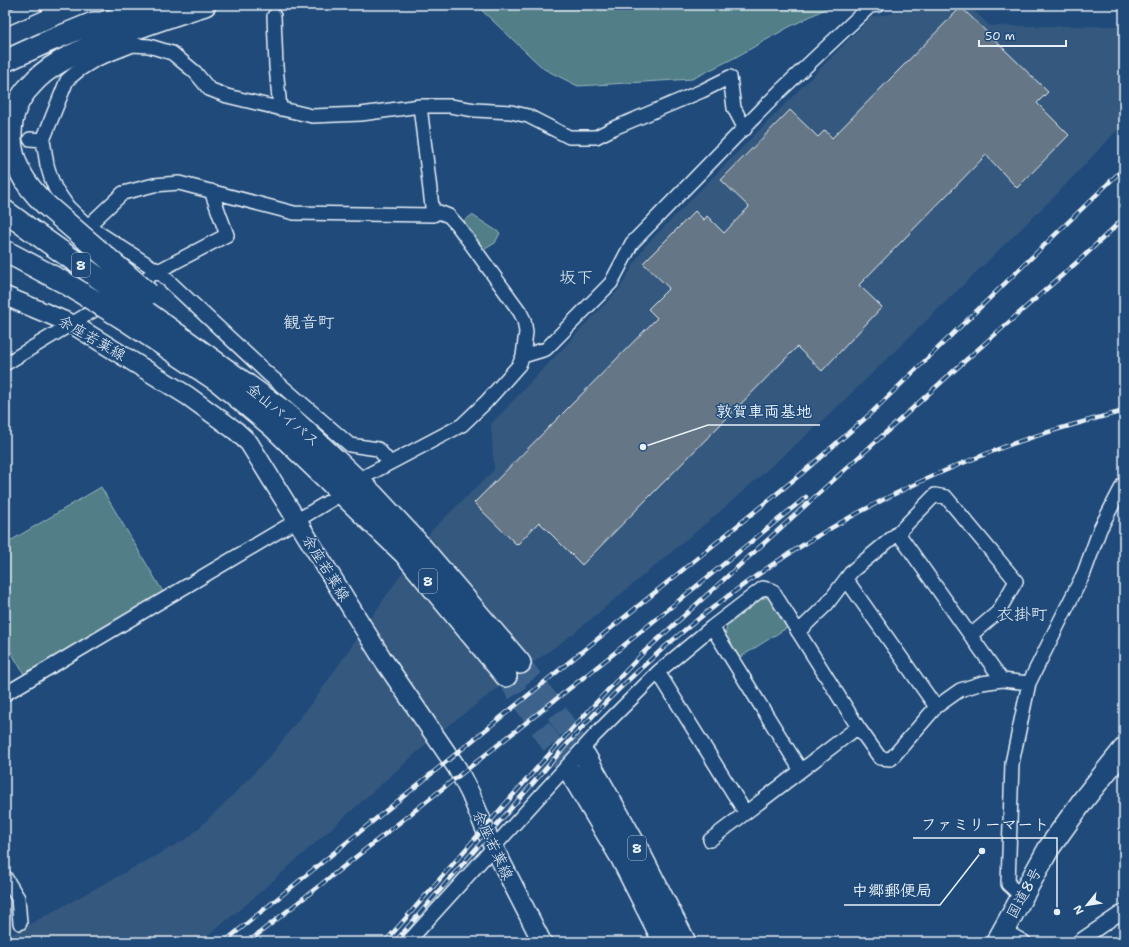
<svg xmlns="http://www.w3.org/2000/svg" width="1129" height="947" font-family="'Shantell Sans','Klee One',sans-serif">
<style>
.built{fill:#34587e}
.green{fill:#517e87;stroke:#9cb8c0}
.building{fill:#657786;stroke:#e8f1f8}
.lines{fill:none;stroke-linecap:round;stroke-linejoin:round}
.minor-tunnel{stroke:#3d638d;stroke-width:13;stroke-dasharray:13 6;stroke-linecap:butt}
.trunk-tunnel{stroke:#3d638d;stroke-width:21;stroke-dasharray:21 10;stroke-linecap:butt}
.minor-casing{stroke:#e8f1f8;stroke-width:16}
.secondary-casing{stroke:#e8f1f8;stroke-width:21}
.trunk-casing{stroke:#e8f1f8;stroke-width:24}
.minor{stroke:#1f4a7a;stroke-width:13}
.secondary{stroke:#1f4a7a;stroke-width:18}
.trunk{stroke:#1f4a7a;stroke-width:21}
.rail-casing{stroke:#e8f1f8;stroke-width:4.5}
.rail{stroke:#1f4a7a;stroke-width:3;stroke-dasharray:9;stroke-linecap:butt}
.trunk-bridge-casing{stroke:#e8f1f8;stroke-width:24;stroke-linecap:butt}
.trunk-bridge{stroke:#1f4a7a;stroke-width:21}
.labels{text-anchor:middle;stroke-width:3;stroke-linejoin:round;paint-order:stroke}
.shield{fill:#1f4a7a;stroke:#acbfd2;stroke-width:1}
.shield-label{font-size:14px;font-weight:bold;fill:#e8f1f8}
.street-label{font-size:15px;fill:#e8f1f8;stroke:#1f4a7a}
.quarter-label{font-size:17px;fill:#e8f1f8;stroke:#1f4a7a}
.leader{fill:none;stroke:#e8f1f8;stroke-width:1.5}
.callout-dot{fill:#e8f1f8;stroke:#1f4a7a;stroke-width:1.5}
.callout-label{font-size:16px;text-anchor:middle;font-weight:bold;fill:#e8f1f8;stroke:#1f4a7a;stroke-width:3;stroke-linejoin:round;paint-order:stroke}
</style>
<rect width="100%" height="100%" fill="#1f4a7a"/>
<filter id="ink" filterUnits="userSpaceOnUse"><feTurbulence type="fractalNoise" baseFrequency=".025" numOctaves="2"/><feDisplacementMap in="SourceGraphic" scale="8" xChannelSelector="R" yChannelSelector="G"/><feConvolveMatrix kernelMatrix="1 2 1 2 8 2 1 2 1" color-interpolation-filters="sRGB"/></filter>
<g filter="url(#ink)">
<path class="built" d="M941,5H968L990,26H1124V123L1057,194L826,418L716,515L573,634L490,694L441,731L248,903L200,942H5V938L21,929L188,838L230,798L271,755L317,696L431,531L494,470L491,424L620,288L644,247L871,17Z"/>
<path class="green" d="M476,5H833L789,27L736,57L692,79L578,86L544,69Z
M472,215L500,233L495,243L482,251L461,223Z
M101,487L166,597L27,679L5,642V544Z
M763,598H770L788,627L739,658L725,636L727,626Z"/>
<path class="building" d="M961,7L1048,92L1037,103L1069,135L1017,188L986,155L859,285L882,307L822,371L797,347L582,565L539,522L517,545L474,503L657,318L648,309L669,288L643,263L695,211L704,220L707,216L724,233L749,207L721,180L790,110L818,137L825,130L832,138Z"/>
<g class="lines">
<path class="minor-tunnel" d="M274,5V16"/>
<path class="trunk-tunnel" d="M520,663L555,710L585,756
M506,676L571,773"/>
<g class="minor-casing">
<path id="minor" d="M274,16L276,66L280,109
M5,19L37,5
M420,106L433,215
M30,139L43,140
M131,287L158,271L227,235L211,191
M523,356L546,349L611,283L632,243L780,91L870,6L878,5
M5,364L106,303
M390,463L378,449L350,445L268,374L158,271L88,226L68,207L55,188L51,178L47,165L43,140L67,80L79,70L95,60L133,45L149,46L172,53L195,72L209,89L227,96L312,116L361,114L420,106H450L475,110L511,112L528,116L569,137H596L614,128L702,91L730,77L734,108L745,129
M898,533L1002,680
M846,579L936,707
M712,627L800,769
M798,632L827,604L852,571L898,533L935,495L946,497L1016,581L998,612L971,635
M658,672L745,812
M5,694L343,493L358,480L462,425L486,402L519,365L523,356L526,332L524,320L520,312L458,226L449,216L439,212L433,215L294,213L179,183L154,185L123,193L88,226
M710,840L858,727
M5,877L18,898L20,923
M1021,896L1008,884L1012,763L1029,683L1084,573L1100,529L1124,483
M1003,930L1024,942
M408,942L595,735L658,672L712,627L763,588L772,590L858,727L880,758L891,759L936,707L960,690L982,683L1002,680L1029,683
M1078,942L1119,914L1124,911"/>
</g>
<g class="secondary-casing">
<path id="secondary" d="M5,296L72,324L188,396L236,431L249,443L382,658L457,768L470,793L488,836L542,942"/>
</g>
<g class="trunk-casing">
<path id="trunk" d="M5,61L49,41L93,23H101L149,9
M46,205C26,186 10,163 11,134C11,116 18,98 31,85C47,66 72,55 94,45C130,29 168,17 205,5
M5,211L24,225
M138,306L286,413L373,495L416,541L520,663
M124,319L219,382L272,426L405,554L506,676
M585,756L638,850L685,942
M571,773L622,859L664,942
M997,942L1049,848L1084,799L1124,749"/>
</g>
<use href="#minor" class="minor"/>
<use href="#secondary" class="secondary"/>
<use href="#trunk" class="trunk"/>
<g class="rail-casing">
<path id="rail" d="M224,942L801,474L869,415L1124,168
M248,942L612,655L806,497
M385,942C470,845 554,745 644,652L958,367L1084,256L1124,218
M395,942C434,897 474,851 513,806C544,771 574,735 606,702C716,591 849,505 996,450C1037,434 1081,422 1124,411"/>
</g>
<use href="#rail" class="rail"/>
<g class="trunk-bridge-casing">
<path id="trunk-bridge" d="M46,205L149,294
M24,225L138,306
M5,251L67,284L124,319"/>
</g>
<use href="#trunk-bridge" class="trunk-bridge"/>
</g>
</g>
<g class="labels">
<g class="shield">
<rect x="72" y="253" width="18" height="24" rx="3"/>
<rect x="419" y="569" width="18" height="24" rx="3"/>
<rect x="628" y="836" width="18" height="24" rx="3"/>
</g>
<g class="shield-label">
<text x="81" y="270">8</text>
<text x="428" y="586">8</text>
<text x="637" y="853">8</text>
</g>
<g class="street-label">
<text transform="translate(92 338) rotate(30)" y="5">余座若葉線</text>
<text transform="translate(283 415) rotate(40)" y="5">金山バイパス</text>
<text transform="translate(326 568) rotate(58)" y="5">余座若葉線</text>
<text transform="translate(493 845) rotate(65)" y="5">余座若葉線</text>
<text transform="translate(1024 893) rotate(-61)" y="5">国道8号</text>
</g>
<g class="quarter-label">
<text x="576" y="283">坂下</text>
<text x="309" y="328">観音町</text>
<text x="1022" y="620">衣掛町</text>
</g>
</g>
<path class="leader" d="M643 447L708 425H820M1057 912L1057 838H913M982 851L940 905H844"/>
<g class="callout-dot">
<circle cx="643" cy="447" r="4"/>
<circle cx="1057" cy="912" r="4"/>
<circle cx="982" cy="851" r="4"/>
</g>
<g class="callout-label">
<text x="764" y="417">敦賀車両基地</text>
<text x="985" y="830">ファミリーマート</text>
<text x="892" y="896">中郷郵便局</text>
</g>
<rect width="1129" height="947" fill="none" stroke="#1f4a7a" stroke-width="20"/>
<rect x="10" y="10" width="1109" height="927" fill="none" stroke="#e8f1f8" stroke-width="1.5" filter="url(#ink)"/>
<g transform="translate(1087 905) rotate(240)" stroke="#1f4a7a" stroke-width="3" paint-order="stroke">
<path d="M0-3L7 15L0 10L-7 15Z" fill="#e8f1f8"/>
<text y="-6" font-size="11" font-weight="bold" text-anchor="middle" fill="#e8f1f8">N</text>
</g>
<path d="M979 40v6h87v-6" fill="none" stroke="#e8f1f8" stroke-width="2"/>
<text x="985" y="40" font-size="12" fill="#e8f1f8" stroke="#1f4a7a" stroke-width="3" paint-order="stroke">50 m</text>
</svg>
